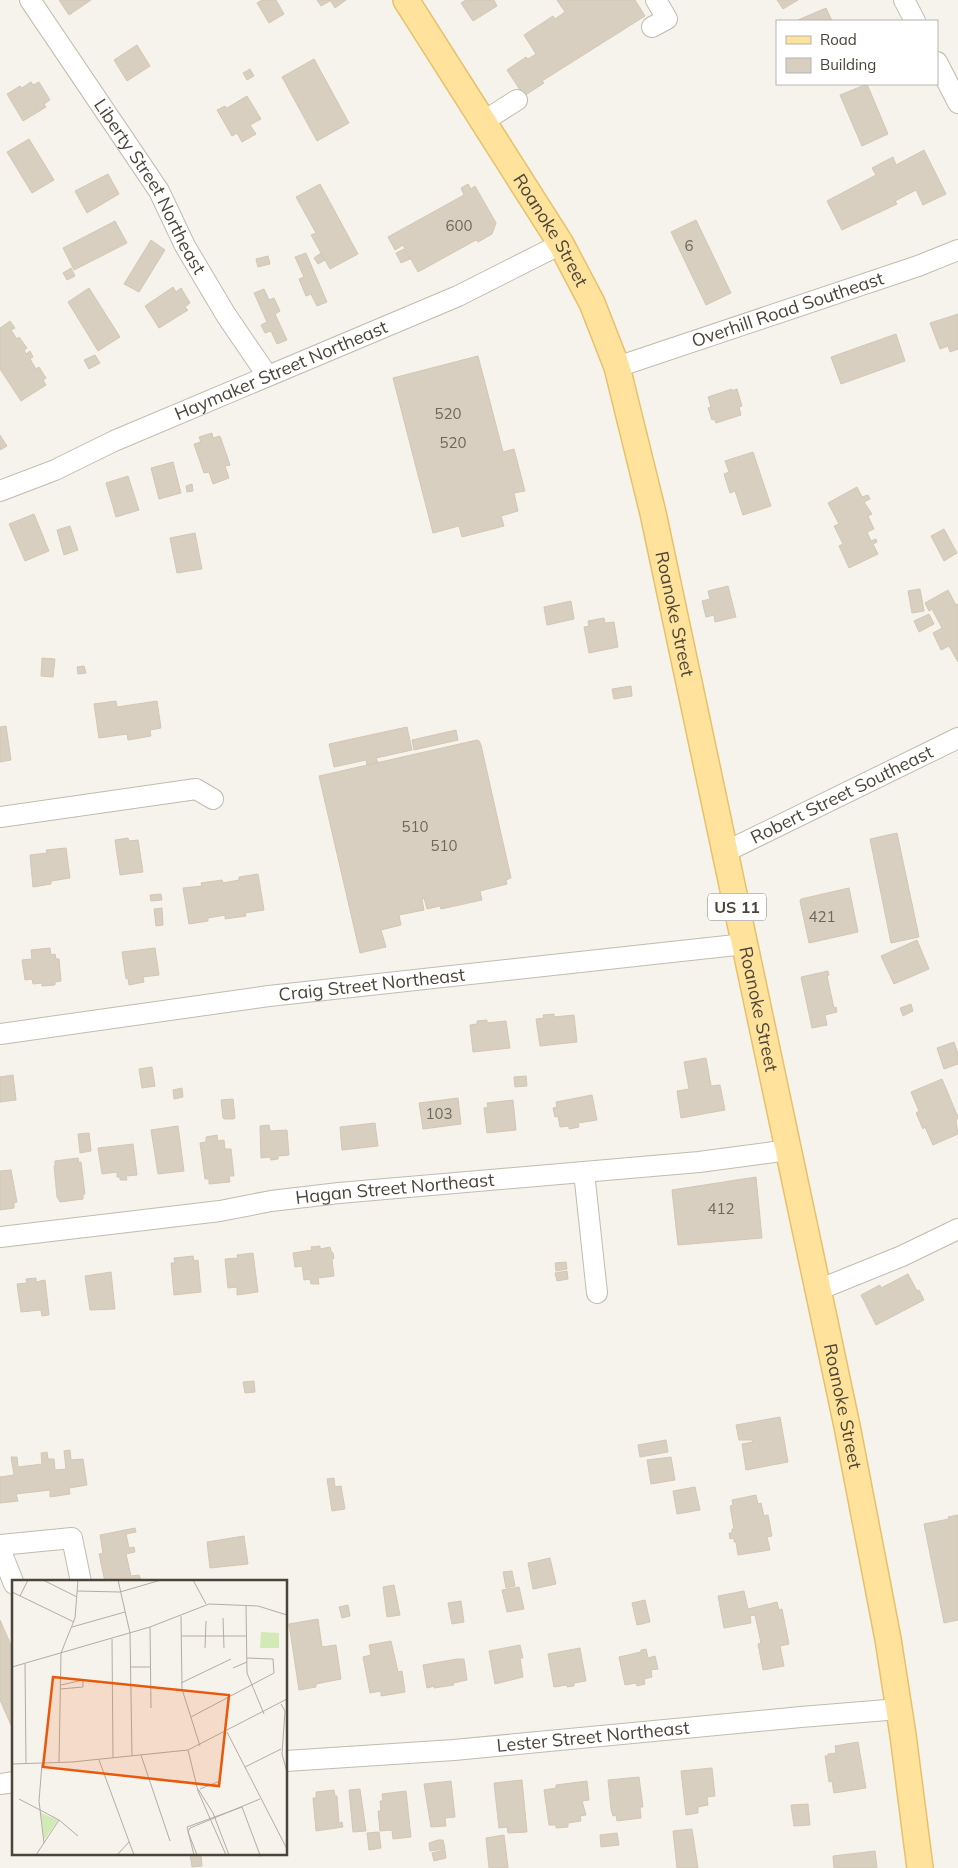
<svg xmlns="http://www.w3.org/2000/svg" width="958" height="1868" font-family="Mulish,sans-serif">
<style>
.building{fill:#d8cfc1;stroke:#d3c7b4}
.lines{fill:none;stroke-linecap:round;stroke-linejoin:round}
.minor-casing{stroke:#c2bbae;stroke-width:22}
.major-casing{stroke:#e6c16a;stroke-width:28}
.minor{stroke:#fff;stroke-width:20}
.major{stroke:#ffe39c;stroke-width:25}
.labels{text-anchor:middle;stroke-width:4;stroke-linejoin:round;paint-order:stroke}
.number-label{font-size:15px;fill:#6e675b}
.shield{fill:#fff;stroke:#817c74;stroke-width:1}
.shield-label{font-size:16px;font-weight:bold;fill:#4b4439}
.street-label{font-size:18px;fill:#4b4439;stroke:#fff}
.inset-road{fill:none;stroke:#b2ada4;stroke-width:1}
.view{fill:#e8590c;fill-opacity:0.15;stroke:#e8590c;stroke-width:2.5}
.inset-edge{fill:none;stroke:#4b4439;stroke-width:2.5}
</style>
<rect width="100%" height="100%" fill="#f6f3ec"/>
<path class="building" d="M59,0H91L69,15Z
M262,0H276L284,14L269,23L257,3Z
M317,0H329L330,1L321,6Z
M330,0H346L335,8Z
M466,0H494L497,6L473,21L461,3Z
M557,0H635L645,16L542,81L544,83L524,96L507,70L526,57L528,59L536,54L524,35L553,16L555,19L565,12Z
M777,0H798L783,9Z
M826,8L832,21H798V20Z
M137,45L150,66L127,81L114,60Z
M314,59L349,123L317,141L282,77Z
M250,69L254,76L247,80L243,73Z
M31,82L33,85L39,82L50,100L44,104L46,107L23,121L7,94L20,86L22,88Z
M867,84L888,134L862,146L840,95Z
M247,96L261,119L250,125L256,134L242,142L237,133L232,136L217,110L225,106L227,108Z
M29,139L54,180L32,193L7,152Z
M924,150L946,194L923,205L916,190L895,201L897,204L842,230L827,201L876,175L872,168L893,157L896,165Z
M108,174L119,194L87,213L75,191Z
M320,184L358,254L330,269L311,235L316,233L296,197Z
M468,184L471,189L475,186L496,223L492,234L478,242L476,240L418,272L403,245L395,250L388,237L464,195L461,188Z
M696,220L731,293L706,305L671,232Z
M115,221L127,243L74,270L63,248Z
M151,240L165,250L139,292L124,284Z
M404,249L410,259L401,263L396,253Z
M306,253L327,302L317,306L311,294L306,296L299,279L304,277L295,257Z
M321,253L325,260L318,264L314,258Z
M268,256L270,264L258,267L256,259Z
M71,268L75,276L67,280L63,273Z
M173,287L176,292L181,288L190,303L185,307L188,310L159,328L145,306Z
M89,288L120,337L98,351L68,302Z
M264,289L269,300L274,298L280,311L275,314L287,340L277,344L271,331L265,333L261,325L267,322L254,293Z
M958,314V349L950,352L948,346L940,349L930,323Z
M10,321L15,328L11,330L17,339L19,337L27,348L24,350L26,354L30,351L33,357L30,359L36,369L39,367L46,378L43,380L46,385L21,401L0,369V328Z
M896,334L905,361L841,384L831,357Z
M95,355L100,363L89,369L84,360Z
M478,356L503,452L514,449L525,491L514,493L518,511L501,516L504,526L462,537L459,526L433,533L393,378Z
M732,389V391L737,389L742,406L739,407L741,415L716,423L714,419L712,420L708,408L711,407L708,397Z
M212,433L213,438L220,436L230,465L225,466L229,478L213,484L209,472L204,473L194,444L201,442L199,437Z
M0,435L7,446L0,450Z
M753,452L771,506L743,515L735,491L730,493L724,474L729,472L725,461Z
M173,462L181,493L159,499L151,468Z
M128,476L139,510L116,517L106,483Z
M192,484L193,491L187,492L186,486Z
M857,487L862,497L868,495L870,499L864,502L872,514L868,516L874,529L867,532L871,541L876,539L877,542L873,544L878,554L849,568L839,546L843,544L834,526L839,524L828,503Z
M34,514L49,551L25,561L9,524Z
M70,526L78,550L64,555L57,530Z
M944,529L957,553L944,561L931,536Z
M195,533L202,569L177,573L170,538Z
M728,586L736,617L715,622L714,615L706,617L702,601L710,599L708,591Z
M920,589L924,611L912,613L908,591Z
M948,590L956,605L958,604V662L949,646L941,650L933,633L942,628L932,609L929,611L925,603Z
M571,601L574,619L547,625L544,607Z
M929,614L934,624L919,632L914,621Z
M604,618L605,623L614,622L618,647L589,653L584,627L589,626L588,621Z
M42,658L55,659L53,677L41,676Z
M84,666L86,673L78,674L77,667Z
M631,686L632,696L614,699L612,689Z
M116,701L117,707L157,701L161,728L150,730L151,736L128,740L127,734L99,738L94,704Z
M6,726L11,760L0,762V727Z
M407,727L412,750L376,758L378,763L367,765L366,760L334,767L329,744Z
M456,730L458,740L414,750L412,740Z
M477,740L479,741L481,745L511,878L506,880L507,884L480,891L482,900L441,909L440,906L427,909L424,898L422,899L424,910L399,915L401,925L381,930L386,947L360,953L319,776Z
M897,833L919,937L891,943L870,839Z
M128,838L129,841L138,840L143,872L120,875L115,840Z
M66,848L70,878L51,881V884L33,887L30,855L47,853L46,850Z
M258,874L264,910L245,913L246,916L225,919V915L208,918V921L189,924L183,888L202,886L201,883L222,880L223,883L239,880V877Z
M849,888L858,932L809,943L800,901L801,899Z
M161,894L162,900L151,901L150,895Z
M162,908L163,925L156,926L154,909Z
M917,940L929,969L894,984L881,956Z
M50,948L51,955L55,954L56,959H59L61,981L55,982V985L42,986V983L33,984L32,979L25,980L22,960L32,959L31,950Z
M155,948L159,975L143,977L144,982L129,985L128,978L126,979L122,952Z
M828,971L829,975L827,976L834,1008L836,1007L837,1012L825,1015L827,1025L812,1028L801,977Z
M911,1004L913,1011L903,1016L900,1008Z
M554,1014V1017L574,1015L577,1042L540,1046L536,1019L544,1018L543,1015Z
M487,1020V1023L506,1021L510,1048L473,1052L470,1025L477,1024V1021Z
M954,1042L958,1054V1064L944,1069L937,1048Z
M706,1058L711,1086L720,1085L725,1110L681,1118L677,1091L689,1089L684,1062Z
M152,1067L155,1086L142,1088L139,1069Z
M13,1075L16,1100L0,1102V1077Z
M526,1076L527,1086L515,1087L514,1077Z
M942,1079L958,1117L956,1121L958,1134L933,1145L925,1127L923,1129L916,1113L919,1111L911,1092Z
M182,1088L183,1097L174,1099L173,1090Z
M592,1095L597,1120L578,1123L579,1127L569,1129V1126L560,1127L558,1116L555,1117L553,1108L557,1107L556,1102Z
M458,1098L461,1124L423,1129L419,1103Z
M233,1099L235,1117L234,1119H225L223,1118L221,1100Z
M513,1100L516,1130L487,1133L484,1108L488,1107L487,1103Z
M375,1123L378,1146L342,1150L340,1127Z
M269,1125L270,1131L287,1130L289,1155L278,1156V1159L271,1160L270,1157L261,1158L260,1126Z
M178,1126L184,1171L158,1174L151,1130Z
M89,1133L91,1151L80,1153L78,1134Z
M217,1135L218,1141L224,1140L225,1149H231L234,1176H229L230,1182L209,1184V1179H205L200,1143L206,1142V1137Z
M133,1144L137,1175L126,1176L127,1180H120V1177H117V1172L102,1174L98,1148Z
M78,1158L79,1163L81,1162L85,1194H83V1199L60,1202L57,1197L54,1166H55V1161Z
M11,1170L17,1202L14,1203V1208L0,1210V1171Z
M756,1177L762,1238L678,1245L672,1190Z
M320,1246V1249L330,1247L331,1251L333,1253L334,1258L332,1260L334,1276L318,1278L319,1284H311L310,1279L304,1280L302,1266L295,1267L293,1253L312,1250L311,1247Z
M253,1253L258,1292L237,1295V1287L228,1288L225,1259L238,1258L237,1255Z
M193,1256L194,1261L198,1260L201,1292L174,1295L171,1263H175L174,1258Z
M566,1262L567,1269L556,1271L555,1263Z
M567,1271L568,1279L557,1281L555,1273Z
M111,1272L115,1309L90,1310L85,1276Z
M908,1274L917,1291L919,1290L924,1300L876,1325L861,1295L880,1285L881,1288Z
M36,1278V1282L45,1280L49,1315L42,1316L41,1310L21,1312L17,1284L27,1283L26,1279Z
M254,1381L255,1392L245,1393L243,1382Z
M780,1417L788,1462L746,1470L742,1444L753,1442L752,1440H739L736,1425Z
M666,1440L668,1452L640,1457L638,1445Z
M70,1450L71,1460L83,1459L87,1485L69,1488L70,1494L50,1497V1490L16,1494L18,1501L0,1503V1477L14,1475L11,1457H17L18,1467L42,1464L41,1453L47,1452L48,1459H54L55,1470L66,1469L64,1451Z
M671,1457L675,1480L651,1484L647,1460Z
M334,1478L335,1487L341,1486L345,1509L332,1511L327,1479Z
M695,1487L700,1510L677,1514L673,1491Z
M756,1495L758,1504L761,1503L764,1516L768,1515L772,1536L767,1537L770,1550L738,1555L736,1542H734V1538L730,1539L729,1533H732V1529H734L730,1506L733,1505L732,1500Z
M958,1515V1620L944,1623L924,1524L949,1519L948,1517Z
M135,1528L136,1532L126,1534L129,1548L134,1547L135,1552L126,1554L131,1576L139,1575L141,1580L136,1582H105L99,1554L103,1553L100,1535Z
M244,1536L248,1564L210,1568L207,1542Z
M550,1558L556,1584L533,1589L528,1563Z
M512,1571L515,1586L506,1588L503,1572Z
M394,1585L400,1615L387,1617L383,1587Z
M519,1587L524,1609L507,1612L502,1590Z
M744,1591L748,1609L777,1602L779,1610L782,1609L789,1644L780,1646L784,1666L763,1670L758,1644L761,1643L755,1615L750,1616L751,1623L724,1628L718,1596Z
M645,1600L650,1622L637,1625L632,1603Z
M461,1601L464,1622L452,1624L448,1603Z
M348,1605L350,1616L342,1618L339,1607Z
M318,1619L322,1647L336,1645L341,1679L316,1684V1687L299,1690L289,1624Z
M0,1620L14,1652V1732L0,1700L1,1696L0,1693Z
M391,1641L398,1672L402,1671L405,1692L381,1696V1691L370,1693L363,1657L371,1655L369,1645Z
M520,1645L523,1658H520L523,1677L495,1684L489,1651Z
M580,1648L586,1681L574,1683V1686L567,1687V1685L554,1687L548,1654Z
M646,1649L648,1658L655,1656L658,1669L651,1670L652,1677L644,1679L645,1684L637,1686L636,1683L625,1685L619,1657L641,1652V1650Z
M457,1659H464L467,1680L453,1683L454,1685L434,1688V1686L427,1688L423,1665Z
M858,1742L866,1788L834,1793L832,1781L829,1782L825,1756H828V1754L836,1753L835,1746Z
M712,1768L715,1796L707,1797L708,1805L698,1807V1813L686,1815L681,1771Z
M639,1777L643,1807H640L641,1818L617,1821L616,1815L613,1816L611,1809L608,1780Z
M522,1780L527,1832L508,1833L507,1827L499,1828L494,1783Z
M451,1781L455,1817L445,1818L446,1826L431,1827L424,1784Z
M587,1781L589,1800L582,1801L586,1815L580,1816L581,1821L568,1823V1827L556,1828V1825H549L544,1790L556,1788V1785Z
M360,1789L366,1831L353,1832L349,1790Z
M334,1790L335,1796H337L339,1823L342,1822L343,1827L316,1831L313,1798H316V1792Z
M406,1791L411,1837L393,1839L392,1830L380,1831L378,1811H381L380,1801H383L382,1794Z
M808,1804L810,1825L794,1826L791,1805Z
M692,1829L698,1868H677L673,1831Z
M379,1832L381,1848L369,1850L367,1833Z
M617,1833L619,1845L601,1847L600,1835Z
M504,1835L508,1868H489L486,1838Z
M438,1840H443L445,1849L430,1851L429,1843Z
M445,1850L446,1858L434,1861L432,1853Z
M875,1851L877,1868H834L833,1856Z
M190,1854H201L202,1866L192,1867Z
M258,1854H283L258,1856Z"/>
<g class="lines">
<g class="minor-casing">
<g id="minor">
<path id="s1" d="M30,0L159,191L185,246L226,315L267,375"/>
<path d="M904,0L915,21"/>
<path d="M652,27L667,19L656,0"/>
<path d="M937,62L958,103"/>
<path d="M484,121L517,100"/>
<path id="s2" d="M617,367L918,266L958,250"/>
<path id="s3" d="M0,491L55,470L114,441L458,296L561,244"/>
<path d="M0,817L196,789L213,799"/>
<path id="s4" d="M725,852L958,738"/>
<path id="s5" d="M0,1034L269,996L745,944"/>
<path d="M584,1172L597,1293"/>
<path id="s6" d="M0,1237L220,1211L271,1201L339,1193L699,1162L789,1150"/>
<path d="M818,1290L902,1256L958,1229"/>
<path d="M0,1545L72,1538L81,1582"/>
<path d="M0,1549L14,1584"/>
<path id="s7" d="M286,1761L454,1750L801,1717L899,1709"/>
<path d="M0,1784L14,1782"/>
</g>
</g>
<g class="major-casing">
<g id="major">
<path id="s8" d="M406,0L561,244L592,303L617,367L653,513L847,1426L888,1639L903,1735L920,1868"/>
</g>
</g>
<use href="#minor" class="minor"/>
<use href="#major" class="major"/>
</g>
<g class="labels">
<g class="number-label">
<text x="459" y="231">600</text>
<text x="689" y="251">6</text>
<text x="448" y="419">520</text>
<text x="453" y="448">520</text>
<text x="415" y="832">510</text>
<text x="444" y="851">510</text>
<text x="822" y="922">421</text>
<text x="439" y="1119">103</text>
<text x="721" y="1214">412</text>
</g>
<rect class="shield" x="708" y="893.5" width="58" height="27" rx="4"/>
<g class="shield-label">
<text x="737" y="913">US 11</text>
</g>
<g class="street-label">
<text dy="6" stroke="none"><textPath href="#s1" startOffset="222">Liberty Street Northeast</textPath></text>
<text dy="6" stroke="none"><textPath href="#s8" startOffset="272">Roanoke Street</textPath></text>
<text dy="6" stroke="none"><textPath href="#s2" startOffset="180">Overhill Road Southeast</textPath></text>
<text dy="6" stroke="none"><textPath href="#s3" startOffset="306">Haymaker Street Northeast</textPath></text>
<text dy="6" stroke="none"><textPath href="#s8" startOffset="678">Roanoke Street</textPath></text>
<text dy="6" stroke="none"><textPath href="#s4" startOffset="130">Robert Street Southeast</textPath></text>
<text dy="6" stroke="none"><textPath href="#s5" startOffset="375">Craig Street Northeast</textPath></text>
<text dy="6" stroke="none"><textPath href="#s8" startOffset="1082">Roanoke Street</textPath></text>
<text dy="6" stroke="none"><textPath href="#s6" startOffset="398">Hagan Street Northeast</textPath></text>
<text dy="6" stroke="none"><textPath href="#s8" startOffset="1488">Roanoke Street</textPath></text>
<text dy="6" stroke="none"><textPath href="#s7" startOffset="308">Lester Street Northeast</textPath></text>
</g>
</g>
<g transform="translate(12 1580)">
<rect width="275" height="275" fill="#f6f3ec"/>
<path d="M249,52L267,53V68H248ZM29,233L46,240L33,259L32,258Z" fill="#d2eab5"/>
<path class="inset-road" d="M31,0L65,17M106,0L118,53L120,176M181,0L194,24M65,11L108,12L149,0M0,12L62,42M8,16L16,0M234,25L235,93L252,134M169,36L170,109L188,166M211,38L212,68M60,47L113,32M138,47L139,128M169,56H234M100,59L101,178M193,68L194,41M13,84L14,184M0,87L138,47L197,24L246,26L275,35M119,87H139M221,88L235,82M169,103L219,79M48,109L71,107V100L49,105M269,124L273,131L270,174L275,192M179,137L262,93L261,79L235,78M215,152L275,269M176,170L186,211L214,275M129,175L158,261M87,180L122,275M47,182L49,73L63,38L66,0M0,184L60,182L176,170L275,119M30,184L27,221L32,263M233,187L269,169M186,209L201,233L217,275M188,209L208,201M7,219L47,240L66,256M230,227L248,275M24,275L47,240M105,275L117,262M182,275L175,247L230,227M185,275L176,252L178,248L248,219"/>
<path class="view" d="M41,97L217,115L207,206L31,187Z"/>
<rect width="275" height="275" class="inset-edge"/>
</g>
<rect x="776" y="20" width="162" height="65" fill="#ffffff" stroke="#b7b4b0"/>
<rect x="786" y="36" width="25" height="8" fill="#ffe39c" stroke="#b7b4b0"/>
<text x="820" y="45" font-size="15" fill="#4b4439">Road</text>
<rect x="786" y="58" width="25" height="15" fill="#d8cfc1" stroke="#b7b4b0"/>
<text x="820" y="70" font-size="15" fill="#4b4439">Building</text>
</svg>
